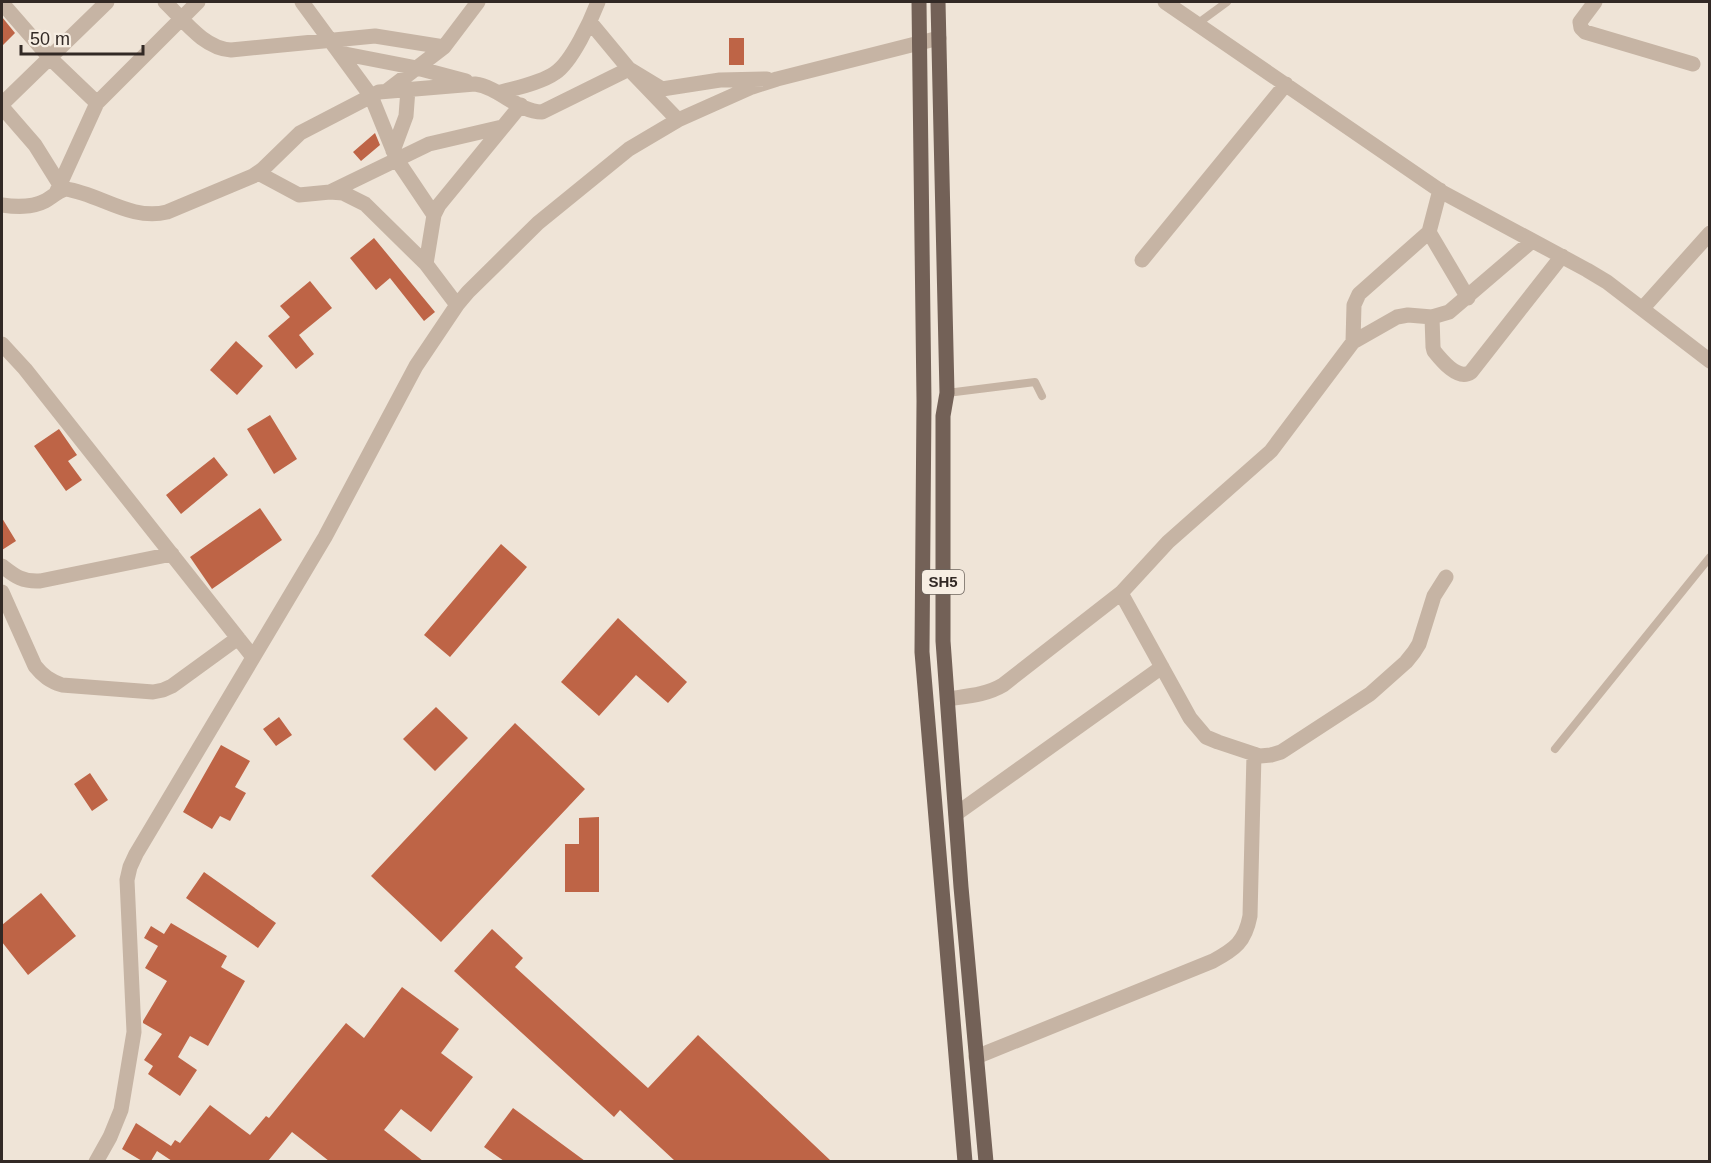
<svg xmlns="http://www.w3.org/2000/svg" width="1711" height="1163" font-family="Arial,sans-serif">
<style>
.building{fill:#be6446}
.lines{fill:none;stroke-linecap:round;stroke-linejoin:round}
.service{stroke:#c6b4a4;stroke-width:8}
.minor{stroke:#c6b4a4;stroke-width:15}
.primary{stroke:#736157;stroke-width:15}
.labels{text-anchor:middle;stroke-width:5;stroke-linejoin:round;paint-order:stroke}
.shield{fill:#f7eee3;stroke:#6d645e;stroke-width:1.5}
.shield-label{font-size:15px;font-weight:bold;fill:#322925}
</style>
<rect width="100%" height="100%" fill="#efe4d7"/>
<path class="building" d="M2,17L15,33L2,46Z
M729,38H744V65H729Z
M375,133L380,145L361,161L353,152Z
M374,238L435,312L424,321L390,278L376,290L350,258Z
M310,281L332,308L299,335L314,354L296,369L268,336L290,317L280,306Z
M236,341L263,366L237,395L210,370Z
M270,415L297,459L274,474L247,429Z
M59,429L77,455L68,461L82,480L66,491L34,446Z
M214,457L228,475L181,514L166,495Z
M260,508L282,540L212,589L190,557Z
M2,518L16,541L2,550Z
M501,544L527,567L450,657L424,635Z
M618,618L687,682L668,703L636,675L599,716L561,682Z
M436,707L468,738L435,771L403,739Z
M279,717L292,735L276,746L263,729Z
M515,723L585,789L441,942L371,876Z
M221,745L250,761L235,787L246,793L230,821L220,816L212,829L183,812Z
M90,773L108,800L92,811L74,784Z
M599,817V892H565V844H579V818Z
M204,872L276,923L258,948L186,898Z
M41,893L76,936L28,975L2,942V925Z
M171,923L227,956L221,967L245,981L208,1046L190,1036L178,1057L197,1070L180,1096L148,1074L153,1066L144,1060L162,1034L143,1023V1021L167,981L145,968L158,946L144,938L151,926L164,934Z
M492,929L523,958L515,967L648,1088L698,1035L831,1161H675L620,1110L614,1117L454,971Z
M402,987L459,1029L441,1053L473,1077L431,1132L401,1109L384,1130L423,1161H329L292,1132L268,1161H172L157,1151L151,1161H142L122,1149L136,1123L171,1146L175,1140L180,1143L210,1105L250,1135L266,1116L269,1118L346,1023L364,1038Z
M513,1108L585,1161H504L484,1147Z"/>
<g class="lines">
<path class="service" d="M1197,24L1227,2
M947,393L1035,382L1042,396
M1555,749L1710,557"/>
<path class="minor" d="M165,2C184,20 203,48 231,50L375,36L444,47
M302,2L371,96L397,160L434,215
M1165,2L1442,192L1587,270L1607,282L1710,361
M1595,2L1580,22L1581,28L1585,32L1693,64
M2,3L50,58L97,103
M590,22L629,69L678,120
M340,53L417,68L466,81
M388,90L444,47L478,2
M498,93C515,88 541,83 555,73C572,62 591,20 598,2
M2,104L107,2
M2,107L35,145L60,185
M393,151L406,116L408,89
M258,173L299,195L330,192L343,193L365,204L426,264
M330,192L429,144L502,127
M56,193L97,103L198,2
M2,205C16,207 31,208 45,201C52,197 58,191 66,189C100,194 131,221 167,212L253,176L263,169L300,133L379,92L475,84C499,87 518,112 542,112L629,69L662,89L720,80L767,79
M1429,232L1468,298
M1142,260L1286,84
M457,305L426,264L434,215L439,205L521,105
M1642,309L1710,233
M1432,317L1433,347L1434,351C1442,361 1458,381 1471,372L1562,256
M1353,342L1397,317L1408,315L1432,317L1449,312L1532,241
M2,344L25,369L253,657
M2,566C15,576 22,582 40,581L172,554
M2,592L35,666C43,676 50,681 62,685L153,692L163,690L172,686L238,638
M1121,593L1190,718L1206,737L1218,742L1260,756L1271,755L1281,752L1370,694L1406,662L1414,652L1419,644L1434,596L1446,577
M948,699C968,696 986,695 1003,685L1121,593L1168,542L1271,451L1353,342L1354,305L1359,294L1429,232L1440,190
M956,814L1162,667
M976,1057L1213,961C1235,949 1245,942 1250,916L1254,754
M96,1162L110,1137L121,1110L134,1032L127,880L130,867L136,854L325,537L416,366L457,305L468,292L538,223L629,149L678,120L752,87L777,79L939,38"/>
<path class="primary" d="M919,2L924,401L922,652L965,1162
M938,2L947,393L943,416V641L961,887L986,1162"/>
</g>
<g class="labels">
<rect class="shield" x="922" y="570" width="42" height="24" rx="4.5"/>
<g class="shield-label">
<text x="943" y="587">SH5</text>
</g>
</g>
<rect width="1711" height="1163" fill="none" stroke="#322925" stroke-width="6"/>
<path d="M21 45v9h122v-9" fill="none" stroke="#322925" stroke-width="3"/>
<text x="30" y="45" font-size="18" fill="#322925" stroke="#f7eee3" stroke-width="4.5" paint-order="stroke">50 m</text>
</svg>
